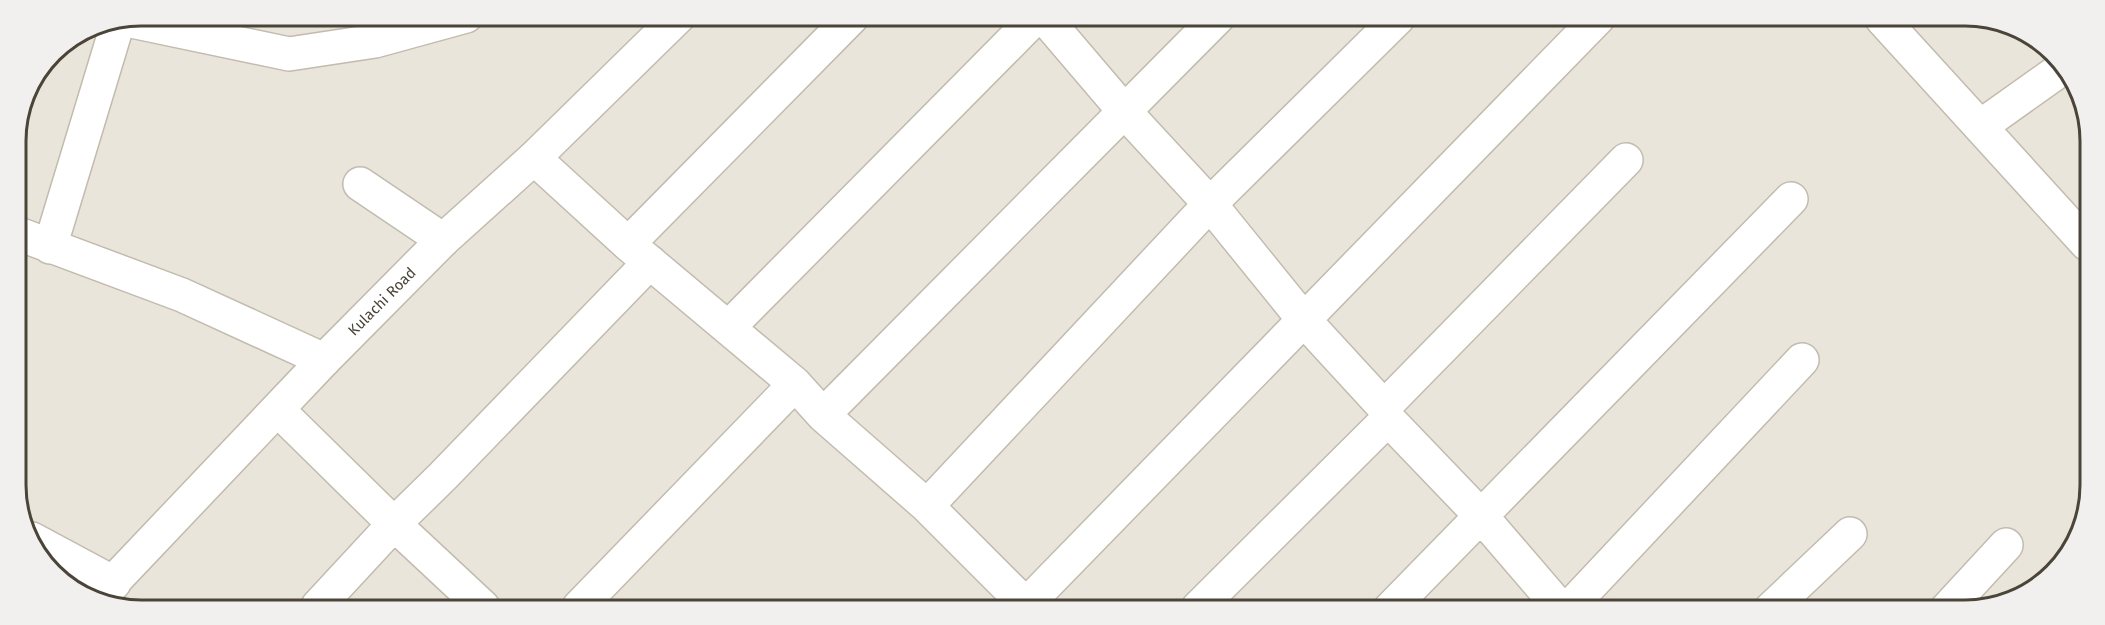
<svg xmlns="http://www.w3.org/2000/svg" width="2105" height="625" font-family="'Fira Sans',sans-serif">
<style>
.residential{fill:#eae5da}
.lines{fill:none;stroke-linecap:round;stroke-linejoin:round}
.minor-casing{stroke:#c2bbae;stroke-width:36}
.tertiary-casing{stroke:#c2bbae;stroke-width:36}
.minor{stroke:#fff;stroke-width:33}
.tertiary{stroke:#fff;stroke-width:33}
.labels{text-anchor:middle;stroke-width:4.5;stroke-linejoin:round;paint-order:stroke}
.street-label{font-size:15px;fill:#4b4439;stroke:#fff}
.rim{fill:none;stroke:#4b4439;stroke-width:3}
</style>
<rect width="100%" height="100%" fill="#f6f3ec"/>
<path class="residential" d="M140,15L1997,19L2059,57L2088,116L2086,517L2047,579L1973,610L108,606L46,568L17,509L15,132L28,85L52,51L93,24Z"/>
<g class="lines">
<g class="minor-casing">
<path id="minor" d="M1044,17L1125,112L1210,204L1304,320L1384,407L1388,419L1482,517L1561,609
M122,19L289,54L375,41L466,16
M1882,19L2087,244
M1981,126L2064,67
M534,158L628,244L795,384L823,415L927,506L1029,608
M360,184L443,240
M16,233L182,295L324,360
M628,244L852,17
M50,247L119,19
M728,328L1036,17
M1384,407L1626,160
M278,410L394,524L483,607
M823,415L1218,17
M927,506L1210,204L1398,18
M32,539L114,583
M1026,605L1598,18
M318,606L394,524L443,476L650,262
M579,607L795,384
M1198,608L1388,419
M1390,609L1791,199
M1568,609L1802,360
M1771,609L1850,534
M1946,610L2006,545"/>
</g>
<g class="tertiary-casing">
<g id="tertiary">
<path id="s1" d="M97,599L324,360L443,240L534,158L679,16"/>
</g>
</g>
<use href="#minor" class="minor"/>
<use href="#tertiary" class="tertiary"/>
</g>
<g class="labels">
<g class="street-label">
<text dy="5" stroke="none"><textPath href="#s1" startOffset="412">Kulachi Road</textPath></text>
</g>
</g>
<path d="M0 0H2105V625H0ZM141 26H1965A115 115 0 0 1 2080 141V485A115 115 0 0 1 1965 600H141A115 115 0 0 1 26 485V141A115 115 0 0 1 141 26Z" fill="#f1f0ef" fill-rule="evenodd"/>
<path class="rim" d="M141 26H1965A115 115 0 0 1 2080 141V485A115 115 0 0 1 1965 600H141A115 115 0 0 1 26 485V141A115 115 0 0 1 141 26Z"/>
</svg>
